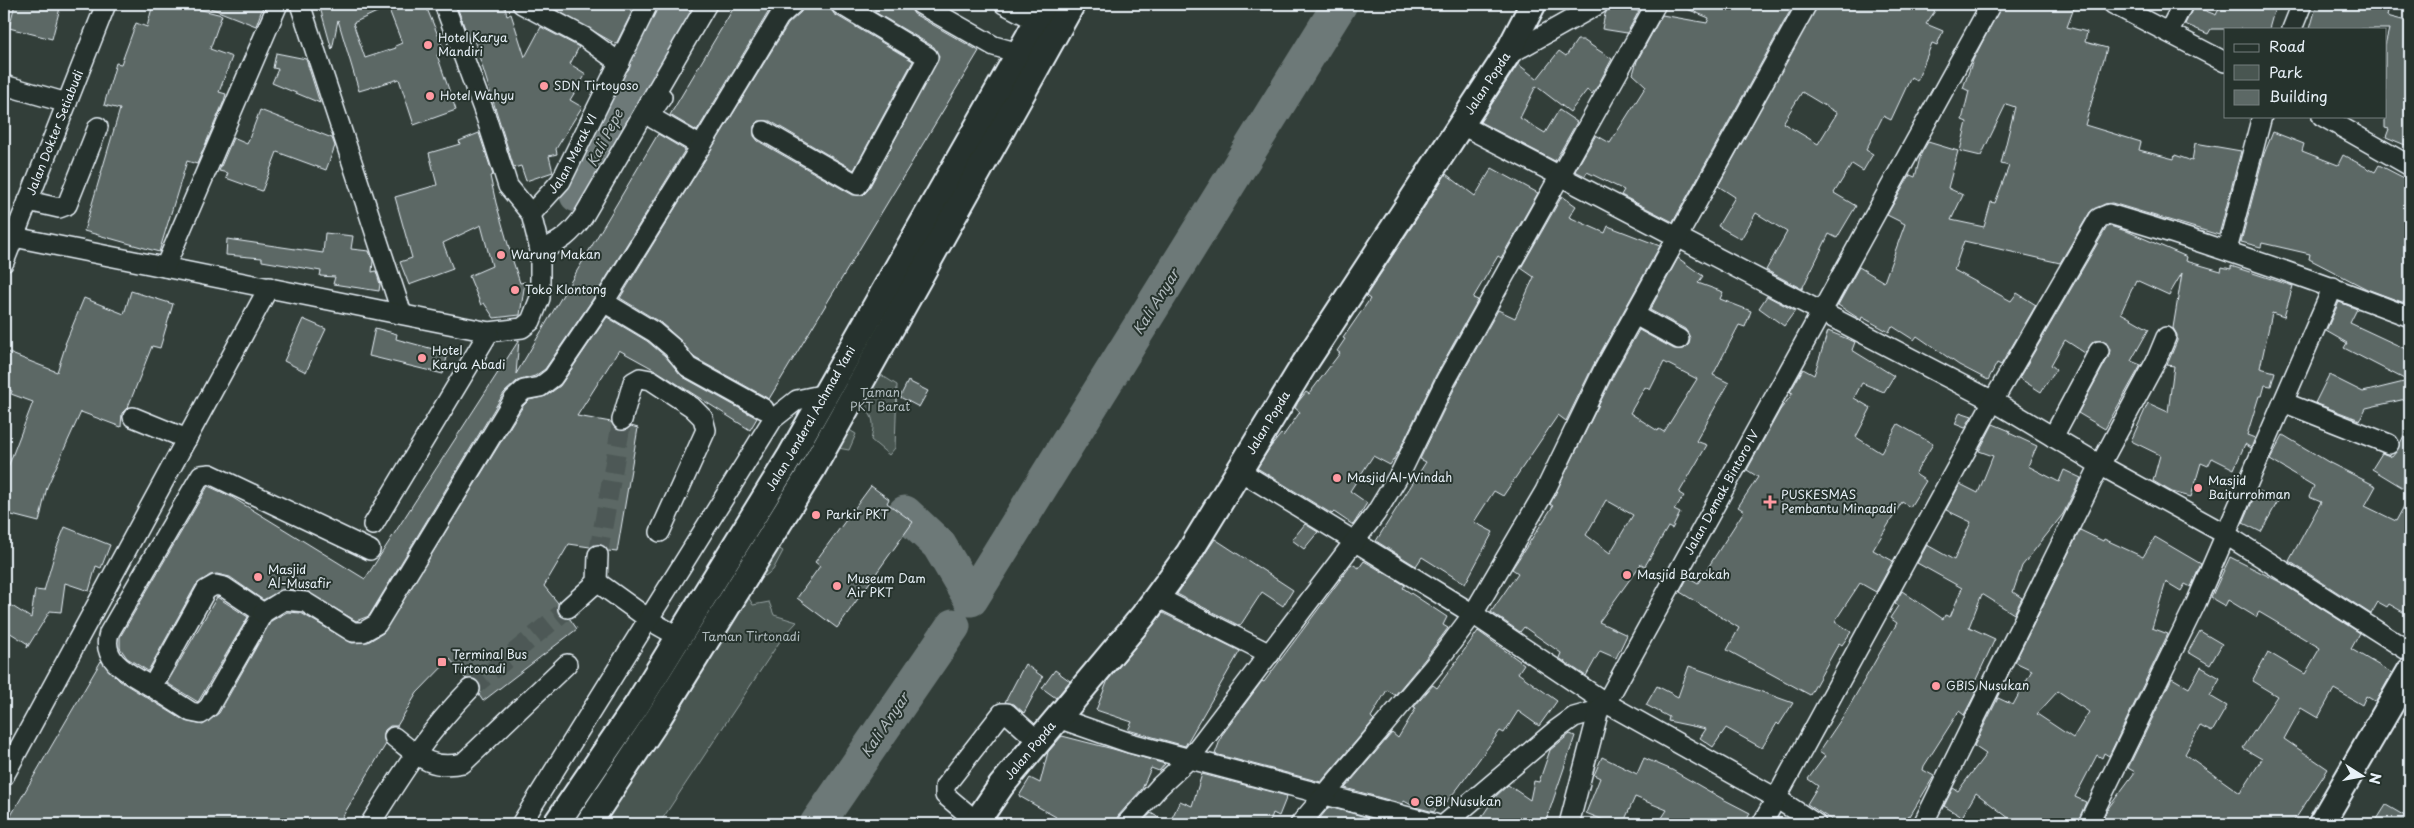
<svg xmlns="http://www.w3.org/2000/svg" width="2414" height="828" font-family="'Playpen Sans',sans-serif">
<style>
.green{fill:#495651;stroke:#98a4a4}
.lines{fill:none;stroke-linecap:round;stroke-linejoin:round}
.river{stroke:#6d7978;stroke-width:35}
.building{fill:#5c6865;stroke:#e8f1f8;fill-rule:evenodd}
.minor-tunnel{stroke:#4d5956;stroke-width:19;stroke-dasharray:19 9;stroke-linecap:butt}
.minor-casing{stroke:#e8f1f8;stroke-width:22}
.major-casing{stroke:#e8f1f8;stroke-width:29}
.minor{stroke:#26332d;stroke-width:19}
.major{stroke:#26332d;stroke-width:25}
.poi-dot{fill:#ff9aa2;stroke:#26332d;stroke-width:2}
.labels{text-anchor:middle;stroke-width:4;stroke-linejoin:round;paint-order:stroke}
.poi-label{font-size:12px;fill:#e8f1f8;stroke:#26332d;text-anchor:start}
.street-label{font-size:12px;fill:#e8f1f8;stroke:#26332d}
.park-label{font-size:12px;fill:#b0bbbe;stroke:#26332d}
.water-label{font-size:14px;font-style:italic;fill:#b1bbbe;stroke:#26332d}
</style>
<rect width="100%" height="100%" fill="#323e39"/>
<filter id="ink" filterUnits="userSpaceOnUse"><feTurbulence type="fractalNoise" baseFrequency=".02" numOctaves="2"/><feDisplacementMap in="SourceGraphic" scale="10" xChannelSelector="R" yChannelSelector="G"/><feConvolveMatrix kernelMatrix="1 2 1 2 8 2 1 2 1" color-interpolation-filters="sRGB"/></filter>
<g filter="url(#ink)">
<path class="green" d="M878,373L897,385L895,448L889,455L871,440C875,422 874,416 861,404Z
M846,428L856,434L849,450L838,448L778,548L783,551L773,570L765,576L757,574Z
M746,593L753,605L769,602L774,615L797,622L782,638L659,824H597Z"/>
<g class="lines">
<path class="river" d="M577,195L609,129L680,4
M905,513L939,545L971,599L1340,4
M817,824L953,626"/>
</g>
<path class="building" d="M15,4H61L52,39L9,28Z
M153,4H178L222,15L210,49L232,57L219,92L226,94L224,101L197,164L187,161L159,252L84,231L120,109L104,105L116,63L121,64L136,23L147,27Z
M200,4H264L256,26Z
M319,4H425L445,52L437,55L456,110L414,125L399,79L359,91L338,20L332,50ZM388,7L402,43L395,46L396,48L365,58L353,23Z
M456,4H497L505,7L507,16L511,14L525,57L541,27L579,47L570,64L586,74L570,100L582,107L556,149L557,154L549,156L553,172L526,181L521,166L514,168L474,40L470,42Z
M553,4H636L616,44L551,7Z
M736,4H777L769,11L697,131L670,115Z
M804,4H829L834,14L913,61L854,170L770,121H759L754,126V136L758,141L853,195H863L868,190L939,57L934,47L861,4H909L914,14L979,51L769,399L695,358L680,340L661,323L620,298L788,24L801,12Z
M1675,4H1794L1673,222L1621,195L1624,190L1587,172L1585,176L1575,171L1596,135L1610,143L1646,86L1633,74L1637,61L1662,15L1707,23L1709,18Z
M1818,4H1924L1935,11L1926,24L1943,31L1937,45L1932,43L1917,81L1911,77L1891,120L1883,116L1866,150L1873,154L1863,171L1852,164L1834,193L1856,206L1837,238L1829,234L1802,289L1766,270L1787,232L1756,213L1741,239L1718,226L1735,197L1718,186ZM1802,92L1837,113L1818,144L1783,123Z
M2002,4H2063L2074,8L2067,27L2087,32L2085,42L2107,48L2085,125L2141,142L2139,150L2174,159L2175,155L2192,161L2195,143L2241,151L2219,235L2112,203L2105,204L2090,212L2060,263L1964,241L1954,270L2011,301L2017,293L2036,305L2001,365L1997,363L1988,380L1959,365L1917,336L1914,340L1892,326L1889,332L1862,317L1861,320L1838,305L1859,267L1884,282L1905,224L1887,215L1910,175L1915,177L1921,154L1928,142L1958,151L1948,188L1963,195L1951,220L1984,227L1991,202L1995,203L2009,166L2001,164L2015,107L2006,104L1981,156L1960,151L1967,122L1962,120L1969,91L1963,88L1973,60Z
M2221,4H2276L2269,29H2211L2208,34L2185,24L2194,6L2216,15Z
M2317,4H2365L2388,11L2387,16L2410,22V147L2386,137L2389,129L2385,128V45L2389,29H2310Z
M1610,6L1639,11L1627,33L1602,29L1605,14Z
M1577,40H1583L1612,59L1597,87L1592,94L1587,90L1570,112L1536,86L1520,118L1545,133L1559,110L1577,122L1555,161L1480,122L1518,64L1537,79L1559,51L1566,56Z
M276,53L306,59L320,103L272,83L278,69L273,68Z
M260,110L332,138L335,146L326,170L277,152L262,191L226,178L228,173L219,171L233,138L247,144Z
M2273,132L2304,144L2302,151L2338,165L2343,155L2375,172L2379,165L2410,181V305L2367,289L2309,259L2310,254L2262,243L2261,247L2241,242L2264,154Z
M479,133L493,175L490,176L496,203L512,258L520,283L525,282L520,315L494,318L484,303L481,305L469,276L492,266L481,225L443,243L453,269L409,285L400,262L412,258L395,197L437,185L429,153L460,144L459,141Z
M658,134L685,150L595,296L545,369L535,376L517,381L504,393L369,616L356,621L306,591L284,589L263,600L230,577L217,574L210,575L196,585L148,671L127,658L120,648V637L208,486L230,496L365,579L519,340L516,374Z
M1492,168L1538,193L1501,258L1498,256L1473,298L1478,300L1436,375L1399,451L1390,465L1373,456L1350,491L1367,503L1353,525L1334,512L1332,514L1257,468L1269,449L1281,434L1283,436L1300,412L1295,408L1298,402L1306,392L1309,394L1340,353L1337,351L1345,339L1343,338L1370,299L1366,296L1446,174L1475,196Z
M1562,196L1576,206L1569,217L1605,233L1608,226L1660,246L1593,366L1566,421L1558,415L1503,496L1494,491L1474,522L1493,532L1465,584L1422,557L1416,566L1376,541L1426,462L1420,459L1456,385L1498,310L1515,318L1534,277L1521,268Z
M2110,226L2129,232L2187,257L2186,261L2221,271L2222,267L2231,269V266L2293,286L2284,317L2272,313L2260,368L2275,372L2271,386L2265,385L2262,396H2259L2247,435L2255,438L2251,448L2245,444L2234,469L2212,458L2208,466L2201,463L2191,497L2172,492L2153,481L2160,455L2131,441L2148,403L2168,412L2174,366L2167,365L2177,341V335L2173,328L2182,273L2169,295L2136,280L2121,313L2149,329L2131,361L2141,365L2105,429L2078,413L2109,356L2110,350L2105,341H2094L2085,353L2065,340L2051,365L2056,369L2041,392L2019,378L2107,227Z
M325,233L353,236L351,249L369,251L373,261L372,272L376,271L380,284L379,291L333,284L335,277L320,276L321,271L262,261V258L226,255L227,239L323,253Z
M1678,258L1703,276L1698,283L1723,292L1720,299L1751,311L1745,327L1739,325L1713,375L1729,383L1696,441L1707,445L1679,493L1684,496L1674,510L1680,513L1672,529L1668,527L1645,566L1641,564L1599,622L1627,635L1616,658L1600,651L1586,676L1559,658L1561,653L1524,627L1520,632L1491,612L1518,573L1512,569L1553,506L1550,504L1613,376L1639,330L1674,349H1684L1689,344L1690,338L1685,329L1650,310ZM1664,362L1697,379L1664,432L1659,429L1658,431L1630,413L1645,387L1650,390ZM1606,500L1633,515L1610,553L1586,535Z
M131,291L173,304L160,348L152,346L128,407L122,413L121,427L81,412L47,487L39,522L4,513L6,472L33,402L11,394L12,391L4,388V351L57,372L66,344H65L84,298L124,314Z
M1767,296L1795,311L1784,326L1759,308Z
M2339,302L2357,309L2350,323L2410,351V398L2366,408L2360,420L2315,403L2329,375L2363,392L2408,381L2344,348L2347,343L2326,331Z
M607,317L647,341L665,356L683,377L757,418L750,430L657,371L619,350L577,416L611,422L619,431H625L631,426L638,428L617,552L608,551L599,544L590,547L569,544L544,586L558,603L559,615L570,619L577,629L483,701L479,695L481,686L478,681L472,678L466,679L450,659L417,693L397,726H390L385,730L383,736L386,744L338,824H6L101,661L120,681L185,721L203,725L219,713L271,621L287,612L301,613L352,643L368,642L383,633L523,406L529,400L546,396L560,386Z
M303,319L326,329L306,372L284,361Z
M375,328L397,334L396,339L448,353L443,374L369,356Z
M1828,331L1855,342L1852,350L1894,376L1884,392L1862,383L1854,398L1871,408L1856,437L1881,453L1898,424L1933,444L1915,474L1926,481L1910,507L1902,502L1873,550L1893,561L1876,592L1860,583L1835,621L1851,632L1842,645L1839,643L1810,695L1727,650L1739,628L1680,592L1688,577L1698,583L1744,511L1738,507L1758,477L1747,470L1780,410L1793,393L1790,392L1803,369L1814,375Z
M908,381L928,391L919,407L900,397Z
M1960,412L1972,416L1965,428L1955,424Z
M2410,423V492L2372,469L2382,453L2392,457L2396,452Z
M1993,424L2010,431L2009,433L2037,446L2028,466L2059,482L2064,470L2081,478L2063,514L2022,566L2013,592L2022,598L2014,614L1982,594L1969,627L1995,639L1973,686L1978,688L1964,715L1959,711L1924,766L1923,770L1934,776L1910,816L1908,815L1902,824H1838L1807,804L1818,786L1808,779L1825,756L1819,752L1846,712L1897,623L1890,618L1898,606L1895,604L1902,591L1943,619L1945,615L1950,617L1962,588L1917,563L1927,545L1954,560L1971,522L1946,510L1960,484L1978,493L1993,456L1979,451Z
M2283,435L2330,463L2376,486L2365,506L2396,521L2410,495V616L2389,604L2387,607L2378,602L2371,614L2289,561L2321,502L2309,497L2314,486L2270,460Z
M871,486L889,499L887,503L913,522L837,628L797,598L820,566L815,562Z
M2257,490L2278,501L2261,532L2243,523Z
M1305,524L1318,532L1304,549L1292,540Z
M65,527L110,545L101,568L96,566L89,591L65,583L61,612L50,611L27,648L28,644L4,629V601L31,618L35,590L44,591L56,549Z
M2080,530L2103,541L2104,539L2143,557L2155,537L2201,564L2191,587L2185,584L2181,591L2166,582L2152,628L2168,634L2109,756L2104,753L2102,758L2097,755L2075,797L2086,802L2077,824H2006L2010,819L1976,793L1962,817L1944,806L1953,788L1958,791L1986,754L1974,746L1998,698L2013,705L2032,670L2015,662ZM2058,691L2089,712L2073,738L2037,714Z
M1215,539L1293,590L1283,606L1262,592L1240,626L1177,594Z
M2230,557L2278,581L2360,633L2351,649L2392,673L2376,702L2366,696L2362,705L2334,689L2318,718L2301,708L2284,739L2328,769L2292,824H2100L2109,807L2135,772L2128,768L2172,678L2189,688L2201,667L2220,678L2210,696L2227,706L2212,732L2200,726L2185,754L2240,793L2262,759L2243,748L2277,696L2252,681L2268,652L2305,674L2320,648L2259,612L2256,617L2228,600L2225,606L2211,598Z
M1364,561L1405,585L1403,588L1447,617L1443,625L1448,628L1425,659L1395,695L1387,690L1371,717L1374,720L1321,782L1215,754L1222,735L1262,681L1264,682L1352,564L1359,568Z
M217,597L248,617L198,702L167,683Z
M1163,613L1240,651L1185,746L1128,730L1132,722L1096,710L1108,680Z
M1478,631L1524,664L1518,673L1557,701L1539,726L1518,711L1504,733L1500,731L1458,788L1445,803L1441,800L1434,812L1415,807L1404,801L1403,804L1345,788L1392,733L1398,738L1416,708L1414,707L1433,685L1437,688Z
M2200,631L2222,644L2210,665L2188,652Z
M1025,664L1043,677L1024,713L1014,704L1005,702Z
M1689,666L1793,703L1779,725L1777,723L1762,748L1726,728L1713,747L1700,738L1706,729L1668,721L1669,717L1646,705L1657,686L1678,697Z
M1055,670L1070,681L1056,698L1042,688Z
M1570,734L1575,736L1545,824H1477L1495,797L1508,785L1530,800L1534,781L1539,782L1550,750Z
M1062,736L1113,749L1165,764L1159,771L1151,768L1142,789L1118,816L1115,824H1052L1056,817L1019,796L1030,778L1040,783L1048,752Z
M1602,757L1637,774L1644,758L1672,770L1721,798L1750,813L1745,824H1658L1667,810L1635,797L1623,824H1613L1586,813L1600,778L1594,775Z
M1202,774L1287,796L1279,816L1273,813L1269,824H1141L1151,813L1169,824L1180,801L1192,806Z
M2386,805L2410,819V824H2374Z
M1329,807L1392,824H1315Z"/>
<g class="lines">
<path class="minor-tunnel" d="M598,555L622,420
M470,689L568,608"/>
<g class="minor-casing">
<g id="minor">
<path d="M300,4L402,314"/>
<path d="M522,4L584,37L620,63"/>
<path d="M920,4L994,46L1019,53"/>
<path d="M1004,4L1037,21"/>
<path d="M2113,4L2225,62"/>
<path d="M2292,29L2302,4"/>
<path d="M2169,31L2183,4"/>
<path d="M1506,56L1599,4"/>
<path d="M4,85L67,103"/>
<path d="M662,97L653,110L654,119L701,146"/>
<path d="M2322,116L2410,166"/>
<path d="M1460,124L1993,401L2100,465L2225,534L2410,652"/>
<path d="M764,131L858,185L928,57L840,4"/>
<path d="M28,201L59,208L67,205L98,127"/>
<path id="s1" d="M531,214L561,181L648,4"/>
<path d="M4,235L489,332L522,328L531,321L540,298V250L531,214L508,186L486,117L444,4"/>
<path d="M540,250C560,243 571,234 583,217L707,4"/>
<path d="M2227,250L2262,116"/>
<path id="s2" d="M4,262L106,4"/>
<path d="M165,267L278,4"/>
<path d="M604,302L654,332L673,348L688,367L764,409"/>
<path d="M1635,315L1679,339"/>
<path d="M2283,402L2389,444"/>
<path d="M133,417L187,439"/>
<path d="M622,420L633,382L640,378L651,380L692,407L703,418L706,430L660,532"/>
<path d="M2053,437L2099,351"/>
<path d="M1240,471L1473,614L1606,703L1776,798L1816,824"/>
<path d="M373,525L489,332"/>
<path d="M597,582L654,623L679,637"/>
<path d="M215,585L224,587L263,613L209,707L201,714L191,712L152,687L206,590Z"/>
<path d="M1157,597L1270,654"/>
<path d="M568,608L597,582L598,555"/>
<path d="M263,613L284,600L305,602L353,632H363L377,624L514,399L524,390L540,387L553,377L604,302L701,146L779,17L793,4"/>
<path d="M152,687C131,674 100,662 109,633L201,475L210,474L370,550"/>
<path d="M1058,718L1130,743L1435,824"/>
<path d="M394,737C419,757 431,770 463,763L567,664"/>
<path d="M4,776L269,287"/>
<path d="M977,822L945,795V786L1002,713H1007L1038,741"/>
<path d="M370,824C400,776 429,730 470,689"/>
<path d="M521,824L773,419L797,400L826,394"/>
<path d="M1126,824L1160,786L1190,758L1376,513L1401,472L1446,380L1656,4"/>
<path d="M1300,824L1434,666L1473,614L1545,491L1603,371L1807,4"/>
<path d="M1445,824L1556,730L1574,717L1599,710"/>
<path id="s3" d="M1569,824L1599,710L1606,703L1991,4"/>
<path d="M1762,824L1993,401L2099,218L2109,214C2211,244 2311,279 2410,317"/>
<path d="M1923,824L2100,465L2156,361L2166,337"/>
<path d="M2088,824L2196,603L2333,287"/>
</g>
</g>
<g class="major-casing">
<g id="major">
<path id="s4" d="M556,824L637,705L791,455L1047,4"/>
<path d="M588,824L657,720L813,468L1072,4"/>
<path id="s5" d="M975,824L1001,786L1143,616L1189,553L1305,363L1506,56L1533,4"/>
<path d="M2321,824L2410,671"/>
</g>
</g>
<use href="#minor" class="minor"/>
<use href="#major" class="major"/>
</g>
</g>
<g class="poi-dot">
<circle cx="428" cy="45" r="5"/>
<circle cx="544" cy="86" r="5"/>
<circle cx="430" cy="96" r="5"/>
<circle cx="501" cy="255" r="5"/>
<circle cx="515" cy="290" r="5"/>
<circle cx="422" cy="358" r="5"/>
<circle cx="1337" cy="478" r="5"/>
<circle cx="2198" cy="488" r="5"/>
<path d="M1767.5 494.5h5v5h5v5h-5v5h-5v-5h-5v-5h5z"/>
<circle cx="816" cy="515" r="5"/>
<circle cx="1627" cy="575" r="5"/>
<circle cx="258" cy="577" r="5"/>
<circle cx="837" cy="586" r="5"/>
<rect x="437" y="657" width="10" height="10" rx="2.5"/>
<circle cx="1936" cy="686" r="5"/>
<circle cx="1415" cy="802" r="5"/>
</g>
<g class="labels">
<g class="poi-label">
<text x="438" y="42">Hotel Karya<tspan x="438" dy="14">Mandiri</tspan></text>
<text x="554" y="90">SDN Tirtoyoso</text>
<text x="440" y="100">Hotel Wahyu</text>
<text x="511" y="259">Warung Makan</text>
<text x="525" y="294">Toko Klontong</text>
<text x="432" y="355">Hotel<tspan x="432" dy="14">Karya Abadi</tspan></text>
<text x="1347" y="482">Masjid Al-Windah</text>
<text x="2208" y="485">Masjid<tspan x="2208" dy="14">Baiturrohman</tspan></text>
<text x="1781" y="499">PUSKESMAS<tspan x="1781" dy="14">Pembantu Minapadi</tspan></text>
<text x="826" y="519">Parkir PKT</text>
<text x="268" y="574">Masjid<tspan x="268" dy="14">Al-Musafir</tspan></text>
<text x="1637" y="579">Masjid Barokah</text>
<text x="847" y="583">Museum Dam<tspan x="847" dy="14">Air PKT</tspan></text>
<text x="452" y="659">Terminal Bus<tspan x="452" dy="14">Tirtonadi</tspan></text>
<text x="1946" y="690">GBIS Nusukan</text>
<text x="1425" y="806">GBI Nusukan</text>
</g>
<g class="street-label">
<text dy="4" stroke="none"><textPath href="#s5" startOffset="902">Jalan Popda</textPath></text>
<text dy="4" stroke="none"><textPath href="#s2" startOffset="139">Jalan Dokter Setiabudi</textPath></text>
<text dy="4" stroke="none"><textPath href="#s1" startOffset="74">Jalan Merak VI</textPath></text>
<text dy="4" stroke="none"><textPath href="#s4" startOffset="479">Jalan Jenderal Achmad Yani</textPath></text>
<text dy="4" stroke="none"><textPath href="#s5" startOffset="498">Jalan Popda</textPath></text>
<text dy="4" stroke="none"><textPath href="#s3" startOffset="368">Jalan Demak Bintoro IV</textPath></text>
<text dy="4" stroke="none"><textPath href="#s5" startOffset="92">Jalan Popda</textPath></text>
</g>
<g class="park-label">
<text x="880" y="397">Taman<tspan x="880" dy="14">PKT Barat</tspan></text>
<text x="751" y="641">Taman Tirtonadi</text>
</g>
<g class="water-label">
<text transform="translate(605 138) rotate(-63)" y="5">Kali Pepe</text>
<text transform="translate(1156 302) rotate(-58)" y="5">Kali Anyar</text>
<text transform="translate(885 725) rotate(-56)" y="5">Kali Anyar</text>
</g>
</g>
<rect width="2414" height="828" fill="none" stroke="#26332d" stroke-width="20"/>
<rect x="10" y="10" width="2394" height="808" fill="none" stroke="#e8f1f8" stroke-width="2" filter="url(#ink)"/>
<rect x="2224" y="28" width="162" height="90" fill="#26332d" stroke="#747f7e"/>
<rect x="2234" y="44" width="25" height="8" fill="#26332d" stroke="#747f7e"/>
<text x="2269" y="52" font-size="15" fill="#e8f1f8">Road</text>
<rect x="2234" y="65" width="25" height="15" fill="#495651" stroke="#747f7e"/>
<text x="2269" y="78" font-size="15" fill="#e8f1f8">Park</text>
<rect x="2234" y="90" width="25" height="15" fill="#5c6865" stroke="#747f7e"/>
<text x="2269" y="102" font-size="15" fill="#e8f1f8">Building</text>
<g transform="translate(2362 776) rotate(101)" stroke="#26332d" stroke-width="4" paint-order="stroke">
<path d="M0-4L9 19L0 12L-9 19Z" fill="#e8f1f8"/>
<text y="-8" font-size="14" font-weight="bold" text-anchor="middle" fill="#e8f1f8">N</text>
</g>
</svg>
